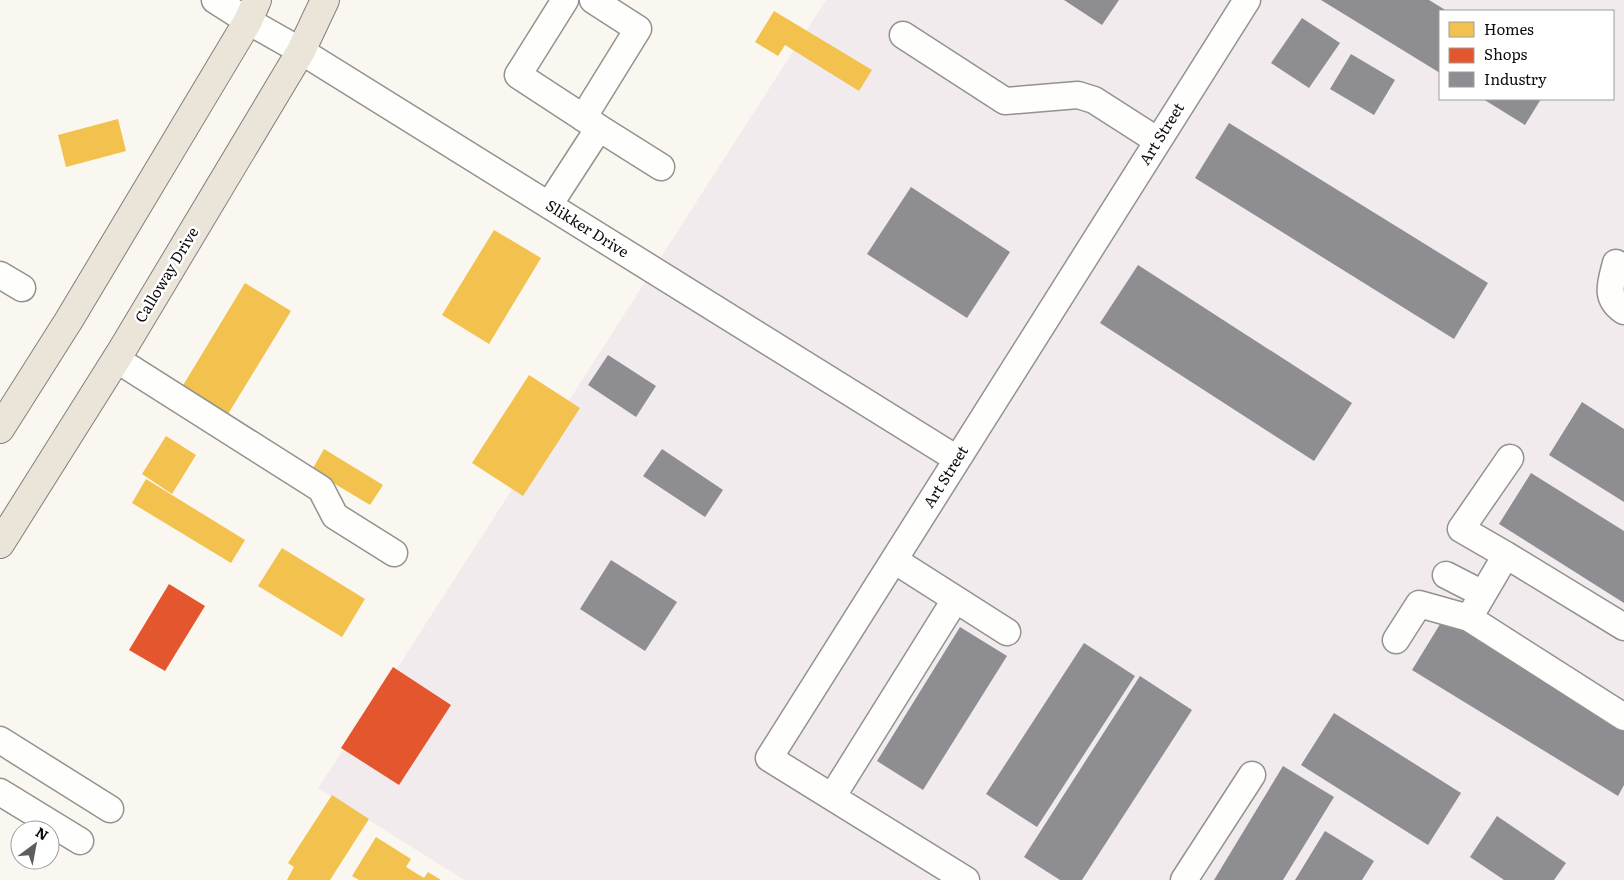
<svg xmlns="http://www.w3.org/2000/svg" width="1624" height="880" font-family="Literata,serif">
<style>
.industrial{fill:#f1ebed;fill-rule:evenodd}
.homes{fill:#f2c14e}
.shops{fill:#e4572e}
.industry{fill:#8d8d92}
.lines{fill:none;stroke-linecap:round;stroke-linejoin:round}
.minor-casing{stroke:#93928f;stroke-width:29}
.major-casing{stroke:#807f7c;stroke-width:30}
.minor{stroke:#fefefd;stroke-width:26}
.major{stroke:#ebe5d9;stroke-width:28}
.labels{text-anchor:middle;stroke-width:5;stroke-linejoin:round;paint-order:stroke}
.street-label{font-size:15px;fill:#0c0c0c;stroke:#fff}
</style>
<rect width="100%" height="100%" fill="#faf7f0"/>
<path class="industrial" d="M826,0H1624V880H464L318,788L389,681ZM1440,11H1613V99H1440Z"/>
<path class="homes" d="M774,11L872,70L859,91L785,45L778,56L755,42Z
M118,119L126,151L66,167L58,135Z
M494,230L541,258L489,344L442,315Z
M245,283L291,311L228,414L182,387Z
M529,375L580,408L523,496L472,463Z
M166,436L196,455L172,494L142,474Z
M324,449L383,485L370,505L312,470Z
M146,479L245,540L231,563L132,503Z
M282,548L365,599L342,637L258,586Z
M332,795L369,819L330,880H287L294,867L288,863Z
M376,837L411,859L406,867L424,878L428,872L441,880H359L352,876Z"/>
<path class="shops" d="M169,584L205,606L165,671L129,650Z
M393,667L451,705L399,785L341,748Z"/>
<path class="industry" d="M1064,0H1119L1102,25Z
M1321,0H1429L1447,11H1440V73Z
M1302,18L1340,43L1309,88L1271,63Z
M1351,54L1395,80L1374,115L1330,89Z
M1483,99H1541L1525,125Z
M1229,123L1488,283L1454,339L1195,178Z
M911,187L1010,252L967,318L867,254Z
M1138,265L1352,403L1314,461L1100,323Z
M608,355L656,386L636,417L588,385Z
M1582,402L1624,429V502L1549,455Z
M662,449L723,490L705,517L643,476Z
M1531,473L1624,531V603L1499,524Z
M611,560L677,602L645,651L580,609Z
M1445,616L1624,726V785L1618,796L1412,670Z
M960,627L1007,656L923,790L877,761Z
M1084,643L1135,676L1037,827L986,794Z
M1140,676L1192,710L1082,880H1060L1024,857Z
M1334,713L1461,793L1428,845L1301,765Z
M1283,766L1334,797L1283,880H1214Z
M1497,816L1566,863L1554,880H1504L1470,857Z
M1325,831L1374,861L1362,880H1295Z"/>
<g class="lines">
<g class="minor-casing">
<path id="minor" d="M215,0L248,21L301,51L957,459
M903,35L1005,101L1078,95L1094,100L1158,141
M583,118L638,29L593,0
M599,128L661,167
M549,205L599,128L518,75L565,0
M1616,263C1611,283 1604,298 1624,311
M0,275L22,288
M116,359L321,489L335,516L394,553
M1506,555L1461,529L1510,458
M894,560L1007,632
M1446,575L1483,594
M1624,627L1506,555L1469,618L1624,717
M1396,640L1419,604L1469,618
M0,740L110,809
M0,792L80,841
M832,797L955,600
M966,880L769,758L1247,0
M1184,880L1252,775"/>
</g>
<g class="major-casing">
<path id="major" d="M0,429L69,320L248,21L257,0
M0,544L122,350L301,51L325,0"/>
</g>
<use href="#minor" class="minor"/>
<use href="#major" class="major"/>
</g>
<g class="labels">
<g class="street-label">
<text transform="translate(1162 134) rotate(-58)" y="5">Art Street</text>
<text transform="translate(587 229) rotate(32)" y="5">Slikker Drive</text>
<text transform="translate(167 275) rotate(-59)" y="5">Calloway Drive</text>
<text transform="translate(946 477) rotate(-58)" y="5">Art Street</text>
</g>
</g>
<rect x="1439" y="10" width="175" height="90" fill="#ffffff" stroke="#9e9e9e"/>
<rect x="1449" y="22" width="25" height="15" fill="#f2c14e" stroke="#9e9e9e"/>
<text x="1484" y="35" font-size="15" fill="#0c0c0c">Homes</text>
<rect x="1449" y="48" width="25" height="15" fill="#e4572e" stroke="#9e9e9e"/>
<text x="1484" y="60" font-size="15" fill="#0c0c0c">Shops</text>
<rect x="1449" y="72" width="25" height="15" fill="#8d8d92" stroke="#9e9e9e"/>
<text x="1484" y="85" font-size="15" fill="#0c0c0c">Industry</text>
<g transform="translate(35 845) rotate(32)"><circle r="24" fill="#ffffff" stroke="#9e9e9e"/>
<path d="M0-4L9 19L0 12L-9 19Z" fill="#5f5e5c"/>
<text y="-8" font-size="14" font-weight="bold" text-anchor="middle" fill="#0c0c0c">N</text>
</g>
</svg>
